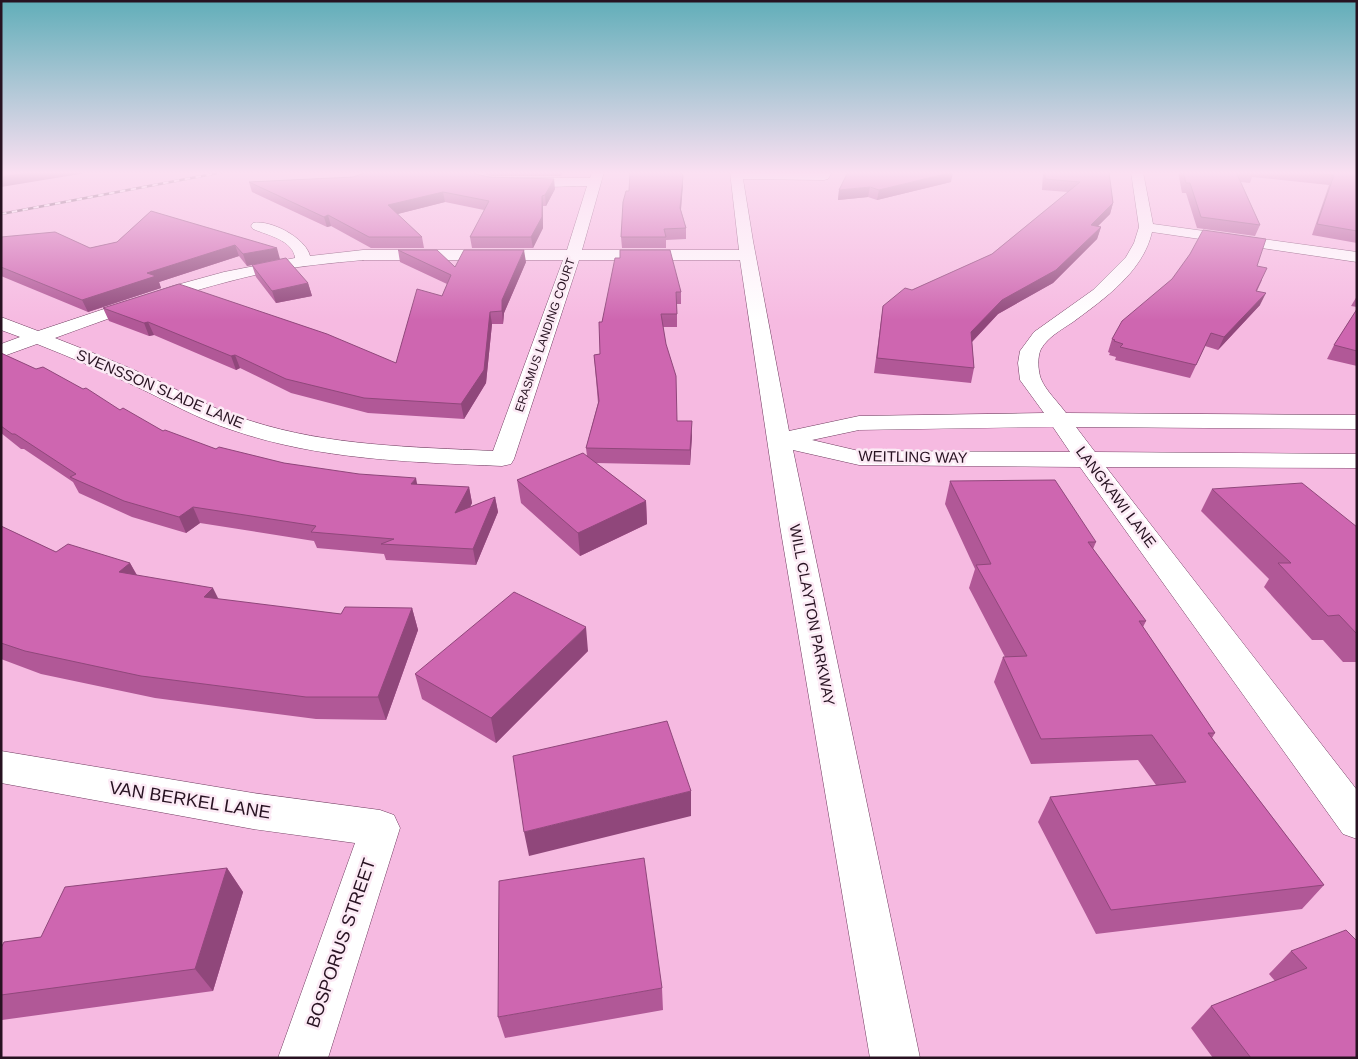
<svg xmlns="http://www.w3.org/2000/svg" width="1358" height="1059" font-family="Arial,sans-serif">
<style>
.lines{fill:none;stroke-linecap:round;stroke-linejoin:round}
.minor-casing{stroke:#6f3c5f;stroke-width:1}
.minor{fill:#fff;fill-rule:evenodd}
.rail-casing{stroke:#614156;stroke-width:2.5}
.rail{stroke:#fceaf5;stroke-width:2;stroke-dasharray:5.5;stroke-linecap:butt}
.wall{fill:#b15897}
.shaded-wall{fill:#90477b}
.building{fill:#ce66b0;stroke:#90477b}
.labels{text-anchor:middle;stroke-width:5;stroke-linejoin:round;paint-order:stroke}
.far-street-label{font-size:12px;fill:#271221;stroke:#fceaf5}
.street-label{font-size:15px;fill:#271221;stroke:#fceaf5}
.near-street-label{font-size:18px;fill:#271221;stroke:#fceaf5}
</style>
<rect width="100%" height="100%" fill="#f6bae1"/>
<g class="lines">
<g class="minor-casing">
<path id="minor" d="M472,172H487L482,176L491,178H590L592,172H604L582,250H739L730,172H832L828,179L824,180L743,179L753,241L789,431L859,416L1044,413L1020,380L1018,363L1020,351L1034,332L1093,290L1126,257L1134,243L1139,227L1131,172H1143L1153,224L1357,252V262L1152,232C1143,272 1104,299 1073,322C1061,330 1048,337 1041,349C1037,357 1038,371 1041,379C1046,391 1059,403 1066,413L1357,415V429L1076,427L1095,452L1357,454V468L1106,467L1357,790V839L1343,834L1080,467L859,465L793,450L920,1058H870L780,526L740,260H579L514,459L511,464L502,466C411,462 319,460 232,430C198,419 167,401 135,386C103,371 70,357 37,344L1,357V344L20,337L1,330V317L38,331L173,286L224,272L295,258C293,240 267,235 253,229L251,226L253,223C270,219 306,238 310,256L363,250H567L587,186C567,186 481,191 470,178ZM363,260H563L493,451C412,447 329,446 251,421C217,411 186,394 154,379C122,364 88,351 55,338C125,312 195,288 268,272C299,266 331,263 363,260ZM1053,427L1070,452L859,451L812,440L859,430Z
M1,751L253,793L380,810L394,815L400,828L328,1058H278L355,843L253,829L1,783Z"/>
</g>
<use href="#minor" class="minor"/>
<g class="rail-casing">
<path id="rail" d="M1,214L223,172"/>
</g>
<use href="#rail" class="rail"/>
</g>
<path class="wall" d="M486,172H563L561,176H491L486,175Z
M1043,172H1109L1113,203L1110,214L1098,226L1101,227L1097,239L1053,283L998,314L972,342L974,368L971,383L874,373L883,306L912,290L992,254L1068,192L1042,190Z
M1178,172H1357V243L1312,235L1329,185L1252,177L1250,183L1241,182L1260,225L1255,236L1197,228L1186,193H1182Z
M476,174L555,189L546,206H543V228L533,248H472L470,237L484,210L445,202L397,214L422,237L424,248H371L331,226L327,227L252,192L249,182L353,177Z
M683,176L681,210L686,228V239L666,240V248H622L621,237L629,191Z
M951,182L877,200L868,197L838,200L839,190Z
M151,211L280,259L247,266L239,256L159,282L161,288L88,312L1,276V237L90,248L117,242Z
M398,250L455,267L526,262L504,313L503,324H492L486,383L464,419L368,413L291,393L240,368L236,370L154,335L149,336L109,321L103,308L396,363L442,296L447,284L400,262Z
M620,258L681,292V304H677V327H663L677,421L692,436L690,465L596,463L646,501L647,524L580,556L521,503L517,480L587,456L586,448L598,403L594,355L600,354L602,322Z
M252,265L308,283L312,296L276,303L256,277Z
M1257,266L1262,280L1257,291L1260,305L1218,350L1205,346L1190,378L1115,360L1116,357L1109,355L1110,353L1108,352L1112,339Z
M1357,296V307L1351,306Z
M1357,309V366L1327,359L1334,345Z
M1,353L163,431L216,449L284,463L417,485L469,487L472,503L470,507L495,497L498,512L476,565L386,560L384,554L317,548L314,541L200,523L186,533L132,517L79,493L73,482L24,449H21L1,433Z
M950,481L1096,542L1093,549L1146,621L1143,627L1215,733L1212,738L1324,885L1302,909L1096,934L1038,822L1050,797L1156,785L1138,760L1031,764L994,682L1003,657H1005L969,588L975,569L945,504Z
M1212,489L1357,527V662H1343L1323,640H1312L1264,587L1269,579L1201,511Z
M1,526L56,552L130,563L137,575L218,599L341,614L412,608L418,630L386,720L316,719L155,698L41,674L1,659Z
M588,651L496,743L422,699L415,674Z
M227,868L243,892L213,991L2,1020H1V948L41,937Z
M1357,941V1058H1213L1191,1028L1211,1006L1275,981L1269,974L1291,951Z
M662,988L663,1010L505,1038L498,1017Z"/>
<path class="shaded-wall" d="M32,172H92L1,187V177Z
M953,172L951,182L877,200L879,190Z
M683,176V186L680,219V208Z
M554,179L555,189L546,206L545,195Z
M870,187L868,197L838,200L839,190Z
M443,192L445,202L390,216L388,205Z
M542,196L543,206V228L533,248L531,237Z
M1113,203L1110,214L1087,237L1091,225Z
M328,215L331,226L327,227L324,217Z
M1101,227L1097,239L1053,283L998,314L968,346L971,332L1002,300Z
M235,245L239,256L159,282L161,288L88,312L82,300L147,273Z
M277,248L280,259L247,266L243,254Z
M524,250L526,262L504,313L503,324L502,311V300Z
M308,283L312,296L276,303L272,291Z
M1266,293L1260,305L1218,350L1224,337Z
M490,312L492,324L486,383L464,419L461,404Z
M148,322L154,335L149,336L144,323Z
M235,355L240,368L236,370L231,356Z
M692,421V436L690,465V450Z
M416,478L419,494L411,484Z
M469,487L472,503L459,529L455,513Z
M495,497L498,512L476,565L473,549Z
M646,501L647,524L580,556L578,533Z
M193,507L200,523L186,533L179,517Z
M130,563L142,585L119,572Z
M213,588L224,610L204,597Z
M412,608L418,630L386,720L378,697Z
M586,627L588,651L496,743L491,718Z
M691,791V816L529,856L524,832Z
M227,868L243,892L213,991L195,969Z"/>
<path class="building" d="M1,172H32L1,177Z
M367,172H470L476,174L488,177L554,179L545,195L542,196V217L531,237H470L489,201L443,192L388,205L422,237H369L328,215L324,217L249,182L353,177Z
M630,172H681L683,176L680,208L686,228L664,229L666,237H621L623,202L626,191H629Z
M848,172H953L879,190L870,187L839,190Z
M1045,172H1109L1113,203L1091,225L1101,227L1056,270L1002,300L971,332L974,368L877,358L883,306L905,288L912,290L992,254L1080,182L1045,179Z
M1183,172H1253L1254,174L1236,172L1260,225L1201,217L1190,183H1186Z
M1295,172H1357V231L1317,224L1334,175Z
M151,211L277,248L243,254L235,245L147,273L156,276L82,300L1,267V237L55,232L90,248L117,242Z
M1203,230L1266,239L1257,266L1267,268L1256,291L1266,293L1224,337L1211,333L1196,365L1120,347L1123,344L1114,341L1115,340L1112,339L1122,321L1172,279L1190,254Z
M398,250H437L455,267L464,250H524L502,300V311L490,312L484,370L461,404L364,398L286,379L235,355L231,356L148,322L144,323L103,308L179,284L327,334L396,363L417,289L442,296L451,275Z
M620,250H670L681,292H676L677,314H661L666,344L676,376L677,421H692L690,450L586,448L599,401L594,355L600,354L599,322H602L615,258H620Z
M286,258L308,283L272,291L252,265Z
M1357,309V351L1334,345Z
M1,353L36,369L43,367L83,389L86,388L120,410L123,408L163,431L165,430L216,449L219,447L284,463L359,474L416,478L411,484L469,487L455,513L495,497L473,549L381,544L394,539L311,532L316,526L193,507L179,517L124,501L70,477L76,474L15,434H12L1,426Z
M583,453L646,501L578,533L517,480Z
M1055,480L1096,542H1088L1146,621H1139L1215,733H1208L1324,885L1111,910L1050,797L1186,782L1152,735L1041,739L1003,657L1027,656L976,565L991,564L950,481Z
M1302,483L1357,527V634L1339,615L1328,616L1278,563H1291L1212,489Z
M1,526L56,552L68,544L130,563L119,572L213,588L204,597L341,614L345,607L412,608L378,697H306L141,676L25,651L1,643Z
M514,592L586,627L491,718L415,674Z
M667,721L691,791L524,832L513,756Z
M644,858L662,988L498,1017L499,881Z
M227,868L195,969L1,995V948L4,942L41,937L65,887Z
M1346,930L1357,941V1058H1251L1211,1006L1307,968L1291,951Z"/>
<linearGradient id="sky" x2="0" y2="1"><stop stop-color="#61aeb9"/><stop offset="0.54" stop-color="#fbe0f2"/><stop offset="1" stop-color="#fbe0f2" stop-opacity="0"/></linearGradient>
<rect width="1358" height="320" fill="url(#sky)"/>
<g class="labels">
<g class="far-street-label">
<text transform="translate(545 335) rotate(-71)" y="4">ERASMUS LANDING COURT</text>
</g>
<g class="street-label">
<text transform="translate(160 389) rotate(23)" y="5">SVENSSON SLADE LANE</text>
<text transform="translate(913 457) rotate(1)" y="5">WEITLING WAY</text>
<text transform="translate(1116 497) rotate(53)" y="5">LANGKAWI LANE</text>
<text transform="translate(812 615) rotate(79)" y="5">WILL CLAYTON PARKWAY</text>
</g>
<g class="near-street-label">
<text transform="translate(190 800) rotate(9)" y="6">VAN BERKEL LANE</text>
<text transform="translate(341 943) rotate(-71)" y="6">BOSPORUS STREET</text>
</g>
</g>
<rect width="1358" height="1059" fill="none" stroke="#271221" stroke-width="5"/>
</svg>
